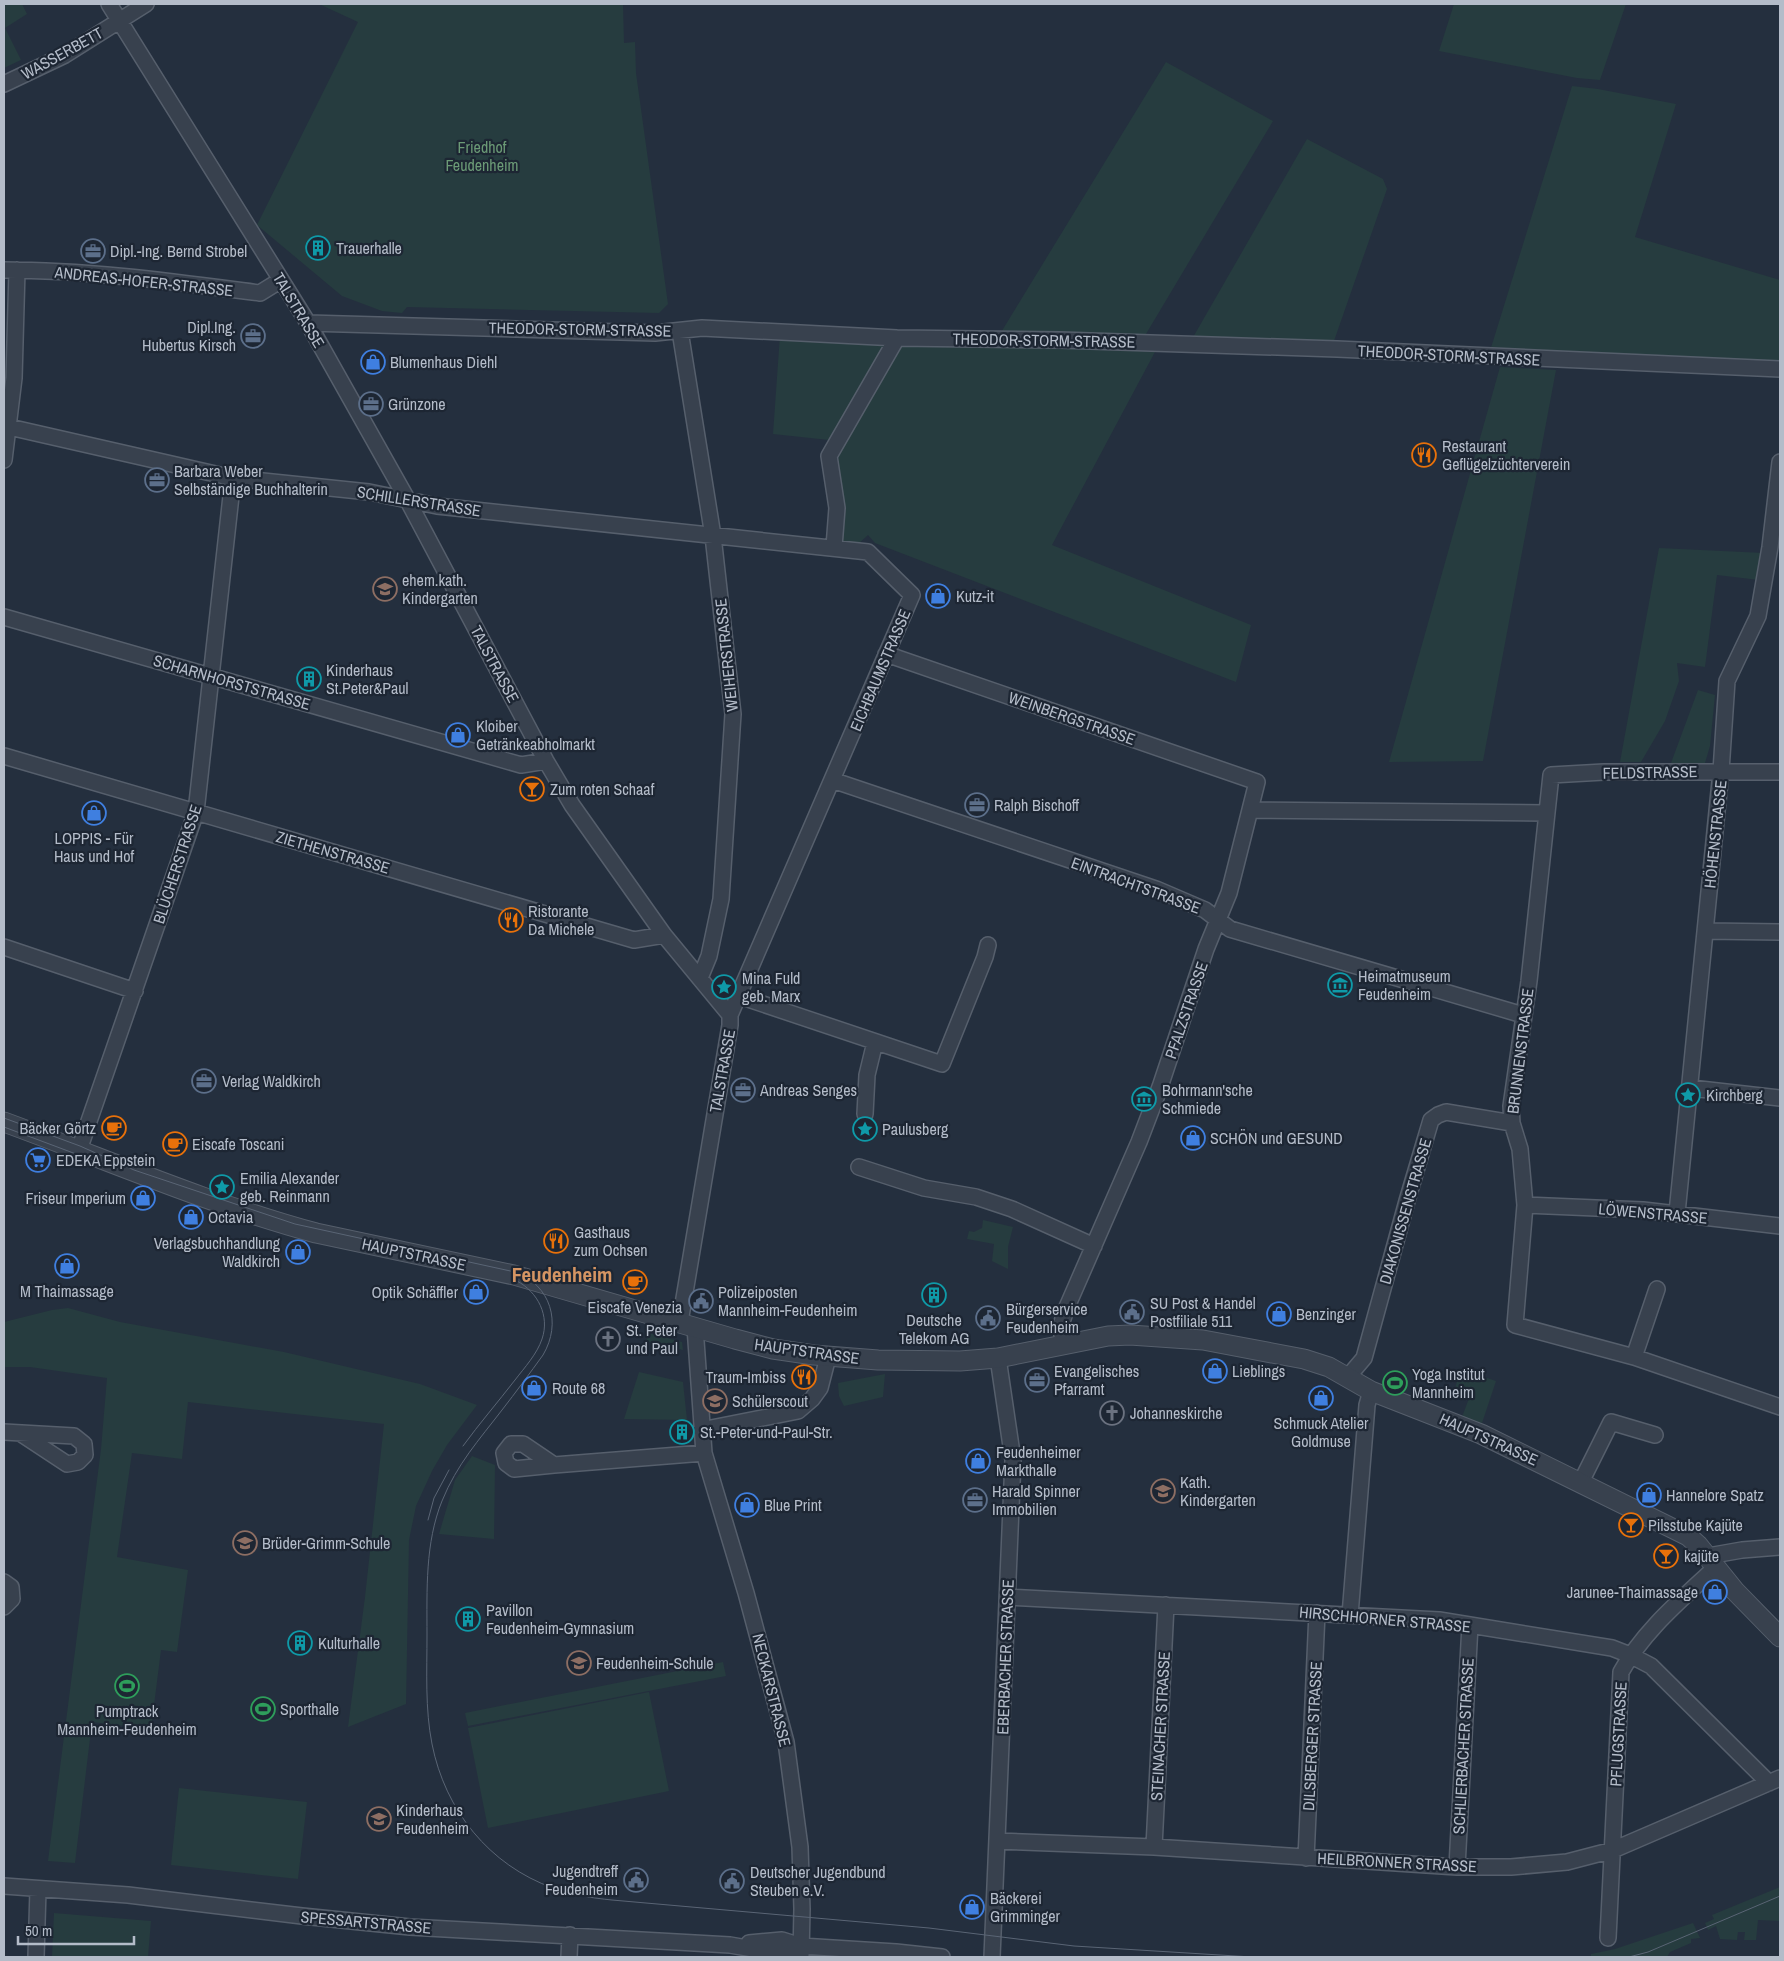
<svg xmlns="http://www.w3.org/2000/svg" width="1784" height="1961" font-family="'Archivo Narrow',sans-serif">
<style>
.green{fill:#263c3f}
.lines{fill:none;stroke-linecap:round;stroke-linejoin:round}
.minor-casing{stroke:#565f6c;stroke-width:18}
.tertiary-casing{stroke:#565f6c;stroke-width:21}
.minor{stroke:#38414e;stroke-width:15}
.tertiary{stroke:#38414e;stroke-width:19}
.tram{stroke:#5a6575;stroke-width:1}
.labels{text-anchor:middle;stroke-width:4.5;stroke-linejoin:round;paint-order:stroke}
.street-label{font-size:16px;fill:#b4bcc9;stroke:#1d2633}
.park-label{font-size:16px;fill:#6b9a76;stroke:#1d2633}
.poi-label{font-size:16px;fill:#b4bcc9;stroke:#1d2633;text-anchor:start}
.district-label{font-size:21px;font-weight:bold;fill:#d59563;stroke:#1d2633}
</style>
<rect width="100%" height="100%" fill="#242f3e"/>
<path class="green" d="M4,4H22L27,14L5,28L21,60L4,68Z
M319,4H623L624,43L635,42L636,73L668,304L659,313L407,307L402,313L382,311L342,296L257,225L358,22Z
M1454,4H1626L1600,80L1577,78L1439,51Z
M1166,62L1273,121L1143,339L1000,334Z
M1572,86L1598,89L1676,104L1635,237L1780,280V363L1490,351Z
M1307,139L1383,179L1387,189L1334,341L1328,345L1192,339Z
M780,335L1156,350L1052,545L1251,625L1236,682L875,543L868,535L856,546L845,545L839,539L844,499L835,460L841,450L829,440L773,434Z
M1500,367L1556,370L1483,761L1389,762Z
M1659,548L1764,553L1759,580L1717,575L1705,667L1677,663L1679,681L1665,721L1641,762H1620Z
M1698,690L1715,695L1710,746L1705,763H1671Z
M983,1220L1013,1227L1008,1247V1269L992,1261L994,1244L967,1239L969,1231L974,1232L982,1228Z
M68,1308L120,1322L284,1352L420,1384L477,1405L447,1445L432,1471L416,1506L409,1540L406,1704L348,1727L365,1597L384,1424L188,1402L182,1459L132,1453L117,1557L188,1570L177,1652L161,1650L151,1729L92,1722L75,1863L48,1861L101,1449L107,1378L30,1367H4V1322L52,1310Z
M649,1333L682,1342L683,1350L646,1341Z
M1461,1369L1496,1381L1482,1423L1462,1417L1471,1393L1455,1388Z
M639,1372L683,1382L687,1420L624,1419Z
M885,1374L883,1397L844,1406L839,1396L838,1383Z
M472,1456L495,1465L494,1539L439,1534L455,1480Z
M723,1662L726,1676L468,1726L465,1713Z
M649,1692L669,1791L488,1828L468,1728Z
M179,1788L307,1802L298,1879L171,1865Z
M1780,1887V1921L1758,1920L1756,1940H1744L1745,1932H1738L1737,1940L1720,1939L1716,1926L1708,1930L1705,1923L1714,1919L1712,1915Z
M54,1913L151,1921L148,1957H52Z
M1693,1923L1700,1938L1691,1939V1943L1670,1952L1667,1957H1591V1954L1615,1949Z"/>
<g class="lines">
<g class="minor-casing">
<path id="minor" d="M109,4L308,323L407,499L546,761L572,805L664,935L730,1015V1025L680,1322
M4,84L65,55L146,4
M4,270C89,270 175,282 260,293L281,280
M308,323L655,333L702,328L897,338L1060,340L1337,349L1780,369
M680,331L713,536L733,714L721,899L709,956L700,978
M9,427L233,478L369,492L437,506L868,552L912,595L730,1015
M4,460L14,378L17,270
M834,547L837,508L829,456L897,338
M4,617L521,765L546,761
M886,654L1257,782L1229,893L1206,949L1160,1087L1139,1142L1067,1307L1061,1325L1063,1344
M4,756L634,940L664,935
M1780,772H1604L1551,775L1529,981L1511,1106L1512,1123L1520,1149L1525,1205L1515,1325L1634,1357L1780,1407
M832,780L1156,889L1205,910L1230,929L1523,1015
M1250,810L1546,813
M1706,931L1780,932
M4,947L135,991
M739,996L942,1064L985,957L988,945
M1691,1088L1780,1098
M865,1114L867,1075L875,1042
M79,1150L196,812L233,478
M859,1167L924,1188L976,1197L1012,1209L1094,1246
M1525,1205L1643,1210L1780,1226
M1677,1213L1721,771L1727,681L1758,616L1770,547L1780,462
M695,1327L704,1453L746,1593L786,1742L800,1847L802,1909L801,1955
M1634,1357L1657,1289
M1347,1378L1364,1358L1407,1201L1431,1120L1438,1115L1446,1112L1512,1123
M701,1430L798,1411L812,1399L820,1388L828,1357
M4,1432L74,1436L84,1444L85,1455L78,1462L67,1464L20,1433
M554,1465L514,1469L506,1463L504,1453L511,1444H523L554,1465L704,1453
M1581,1482L1611,1422L1655,1435
M1708,1556L1742,1550L1780,1547
M4,1582L11,1587L12,1599L4,1607
M1008,1597L1439,1620L1612,1648L1630,1655L1651,1666L1769,1783
M1350,1615L1367,1405L1371,1391
M997,1841L1154,1847L1457,1867H1511L1567,1862L1613,1850L1780,1778
M1154,1847L1166,1605
M1306,1858L1317,1613
M1457,1867L1470,1625
M4,1886L128,1895L302,1916L410,1927L730,1945L781,1954L801,1946
M1608,1938L1621,1672C1643,1631 1682,1599 1716,1567
M749,1943L782,1940L801,1946L896,1952L942,1957
M36,1957L38,1889
M569,1957L570,1935
M992,1957L1013,1460L998,1358"/>
</g>
<g class="tertiary-casing">
<path id="tertiary" d="M4,1122C108,1160 209,1204 316,1233L514,1275L735,1339L773,1349L814,1355L878,1360L960,1361L998,1358L1108,1336L1130,1335L1203,1340L1304,1359L1329,1367L1371,1391L1481,1434L1688,1536L1698,1545L1735,1591L1780,1637"/>
</g>
<use href="#minor" class="minor"/>
<use href="#tertiary" class="tertiary"/>
<path class="tram" d="M4,1118L80,1146L134,1170L295,1224L515,1272C551,1285 562,1323 543,1355C530,1373 516,1392 502,1410C479,1440 457,1464 442,1501C425,1543 427,1590 427,1635C427,1671 425,1709 432,1744C445,1810 489,1865 553,1888C572,1895 592,1898 612,1900L929,1928L1074,1946L1252,1957
M4,1127L116,1169
M463,1446C479,1424 498,1402 515,1380C525,1367 537,1354 542,1339C550,1316 538,1292 517,1281
M428,1520L434,1498L449,1470
M1629,1957L1648,1952L1780,1896"/>
</g>
<defs>
<g id="building-ring" transform="scale(1.25)"><circle r="9.5" fill="#1d2633" stroke="#0f9aa8" stroke-width="1.5"/><path d="M-4-6H4V6H1V3H-1V6H-4ZM-2.5-4.3h1.7v1.8h-1.7ZM.8-4.3h1.7v1.8H.8ZM-2.5-1h1.7V.8h-1.7ZM.8-1h1.7V.8H.8Z" fill="#0f9aa8"/></g>
<g id="office-ring" transform="scale(1.25)"><circle r="9.5" fill="#1d2633" stroke="#5c6f8a" stroke-width="1.5"/><path d="M-6-3h4V-5.5h4V-3h4V5H-6ZM-1-4.5V-3h2v-1.5ZM-6 0V1H6V0Z" fill="#5c6f8a"/></g>
<g id="shop-ring" transform="scale(1.25)"><circle r="9.5" fill="#1d2633" stroke="#3f7fe0" stroke-width="1.5"/><path d="M-5-2.5h2.3a2.7 3.5 0 0 1 5.4 0H5L5.5 6h-11ZM-1.5-2.5h3a1.5 2.3 0 0 0-3 0Z" fill="#3f7fe0"/></g>
<g id="restaurant-ring" transform="scale(1.25)"><circle r="9.5" fill="#1d2633" stroke="#e8710a" stroke-width="1.5"/><path d="M-5-6h1v4h1v-4h1v4h1v-4h1v5L-1.5 .5V6h-2V.5L-5-1ZM5-6V6H3V1.5H1.5Q1.5-4 5-6Z" fill="#e8710a"/></g>
<g id="school-ring" transform="scale(1.25)"><circle r="9.5" fill="#1d2633" stroke="#8d6e63" stroke-width="1.5"/><path d="M0-5L7-2L0 1L-7-2ZM-4 1L0 2.5L4 1V4Q0 6-4 4Z" fill="#8d6e63"/></g>
<g id="bar-ring" transform="scale(1.25)"><circle r="9.5" fill="#1d2633" stroke="#e8710a" stroke-width="1.5"/><path d="M-6-5H6L.8 .8V4.5H3.5V6h-7V4.5H-.8V.8Z" fill="#e8710a"/></g>
<g id="museum-ring" transform="scale(1.25)"><circle r="9.5" fill="#1d2633" stroke="#0f9aa8" stroke-width="1.5"/><path d="M0-6L6-3V-2H-6V-3ZM-5-1h2V3h-2ZM-1-1h2V3h-2ZM3-1h2V3H3ZM-6 4H6V6H-6Z" fill="#0f9aa8"/></g>
<g id="sight-ring" transform="scale(1.25)"><circle r="9.5" fill="#1d2633" stroke="#0f9aa8" stroke-width="1.5"/><path d="M0-6L1.8-2.2L6-1.7L2.9 1.2L3.7 5.4L0 3.3L-3.7 5.4L-2.9 1.2L-6-1.7L-1.8-2.2Z" fill="#0f9aa8"/></g>
<g id="cafe-ring" transform="scale(1.25)"><circle r="9.5" fill="#1d2633" stroke="#e8710a" stroke-width="1.5"/><path d="M-5.5-4.5H6V0H3Q3 3.5 0 3.5H-2.5Q-5.5 3.5-5.5 0ZM3-3.2v2h1.7v-2ZM-6 4.5H4V6H-6Z" fill="#e8710a"/></g>
<g id="supermarket-ring" transform="scale(1.25)"><circle r="9.5" fill="#1d2633" stroke="#3f7fe0" stroke-width="1.5"/><path d="M-6-5.5h2.5l.6 2H6L4.5 2H-2.5L-4.4-4H-6ZM-1.5 3.2a1.3 1.3 0 1 0 .1 0ZM3 3.2a1.3 1.3 0 1 0 .1 0Z" fill="#3f7fe0"/></g>
<g id="civic-ring" transform="scale(1.25)"><circle r="9.5" fill="#1d2633" stroke="#5c6f8a" stroke-width="1.5"/><path d="M-.6-6.5H3V-4.5H.6V-3L4-1V1h2V6H-6V1h2V-1L-.6-3ZM-1.2 2.5V6h2.4V2.5Z" fill="#5c6f8a"/></g>
<g id="church-ring" transform="scale(1.25)"><circle r="9.5" fill="#1d2633" stroke="#6b7280" stroke-width="1.5"/><path d="M-1.2-6h2.4v3.5h3.3v2.4h-3.3V6h-2.4V-.1h-3.3v-2.4h3.3Z" fill="#6b7280"/></g>
<g id="stadium-ring" transform="scale(1.25)"><circle r="9.5" fill="#1d2633" stroke="#2e9e5b" stroke-width="1.5"/><path d="M0-5a6.5 5 0 1 0 0 10a6.5 5 0 1 0 0-10ZM-3.5-1.8h7v3.6h-7Z" fill="#2e9e5b"/></g>
</defs>
<g fill-rule="evenodd">
<use href="#building-ring" x="318" y="248"/>
<use href="#office-ring" x="93" y="251"/>
<use href="#office-ring" x="253" y="336"/>
<use href="#shop-ring" x="373" y="362"/>
<use href="#office-ring" x="371" y="404"/>
<use href="#restaurant-ring" x="1424" y="455"/>
<use href="#office-ring" x="157" y="480"/>
<use href="#school-ring" x="385" y="589"/>
<use href="#shop-ring" x="938" y="596"/>
<use href="#building-ring" x="309" y="679"/>
<use href="#shop-ring" x="458" y="735"/>
<use href="#bar-ring" x="532" y="789"/>
<use href="#office-ring" x="977" y="805"/>
<use href="#shop-ring" x="94" y="813"/>
<use href="#restaurant-ring" x="511" y="920"/>
<use href="#museum-ring" x="1340" y="985"/>
<use href="#sight-ring" x="724" y="987"/>
<use href="#office-ring" x="204" y="1081"/>
<use href="#office-ring" x="743" y="1090"/>
<use href="#sight-ring" x="1688" y="1095"/>
<use href="#museum-ring" x="1144" y="1099"/>
<use href="#cafe-ring" x="114" y="1128"/>
<use href="#sight-ring" x="865" y="1129"/>
<use href="#shop-ring" x="1193" y="1138"/>
<use href="#cafe-ring" x="175" y="1144"/>
<use href="#supermarket-ring" x="38" y="1160"/>
<use href="#sight-ring" x="222" y="1187"/>
<use href="#shop-ring" x="143" y="1198"/>
<use href="#shop-ring" x="191" y="1217"/>
<use href="#restaurant-ring" x="556" y="1241"/>
<use href="#shop-ring" x="298" y="1252"/>
<use href="#shop-ring" x="67" y="1266"/>
<use href="#cafe-ring" x="635" y="1282"/>
<use href="#shop-ring" x="476" y="1292"/>
<use href="#building-ring" x="934" y="1295"/>
<use href="#civic-ring" x="701" y="1301"/>
<use href="#civic-ring" x="1132" y="1312"/>
<use href="#shop-ring" x="1279" y="1314"/>
<use href="#civic-ring" x="988" y="1318"/>
<use href="#church-ring" x="608" y="1339"/>
<use href="#shop-ring" x="1215" y="1371"/>
<use href="#restaurant-ring" x="804" y="1377"/>
<use href="#office-ring" x="1037" y="1380"/>
<use href="#stadium-ring" x="1395" y="1383"/>
<use href="#shop-ring" x="534" y="1388"/>
<use href="#shop-ring" x="1321" y="1398"/>
<use href="#school-ring" x="715" y="1401"/>
<use href="#church-ring" x="1112" y="1413"/>
<use href="#building-ring" x="682" y="1432"/>
<use href="#shop-ring" x="978" y="1461"/>
<use href="#school-ring" x="1163" y="1491"/>
<use href="#shop-ring" x="1649" y="1495"/>
<use href="#office-ring" x="975" y="1500"/>
<use href="#shop-ring" x="747" y="1505"/>
<use href="#bar-ring" x="1631" y="1525"/>
<use href="#school-ring" x="245" y="1543"/>
<use href="#bar-ring" x="1666" y="1556"/>
<use href="#shop-ring" x="1715" y="1592"/>
<use href="#building-ring" x="468" y="1619"/>
<use href="#building-ring" x="300" y="1643"/>
<use href="#school-ring" x="579" y="1663"/>
<use href="#stadium-ring" x="127" y="1686"/>
<use href="#stadium-ring" x="263" y="1709"/>
<use href="#school-ring" x="379" y="1819"/>
<use href="#civic-ring" x="636" y="1880"/>
<use href="#civic-ring" x="732" y="1881"/>
<use href="#shop-ring" x="972" y="1907"/>
</g>
<g class="labels">
<g class="street-label">
<text transform="translate(62 53) rotate(-29)" y="6">WASSERBETT</text>
<text transform="translate(144 281) rotate(6)" y="6">ANDREAS-HOFER-STRASSE</text>
<text transform="translate(299 310) rotate(59)" y="6">TALSTRASSE</text>
<text transform="translate(580 329) rotate(1)" y="6">THEODOR-STORM-STRASSE</text>
<text transform="translate(1044 340) rotate(1)" y="6">THEODOR-STORM-STRASSE</text>
<text transform="translate(1449 355) rotate(3)" y="6">THEODOR-STORM-STRASSE</text>
<text transform="translate(419 501) rotate(9)" y="6">SCHILLERSTRASSE</text>
<text transform="translate(726 655) rotate(-96)" y="6">WEIHERSTRASSE</text>
<text transform="translate(495 664) rotate(62)" y="6">TALSTRASSE</text>
<text transform="translate(880 670) rotate(-67)" y="6">EICHBAUMSTRASSE</text>
<text transform="translate(232 682) rotate(16)" y="6">SCHARNHORSTSTRASSE</text>
<text transform="translate(1072 718) rotate(19)" y="6">WEINBERGSTRASSE</text>
<text transform="translate(1650 772) rotate(-1)" y="6">FELDSTRASSE</text>
<text transform="translate(1715 834) rotate(-84)" y="6">HÖHENSTRASSE</text>
<text transform="translate(333 852) rotate(16)" y="6">ZIETHENSTRASSE</text>
<text transform="translate(177 864) rotate(-72)" y="6">BLÜCHERSTRASSE</text>
<text transform="translate(1136 885) rotate(20)" y="6">EINTRACHTSTRASSE</text>
<text transform="translate(1186 1010) rotate(-71)" y="6">PFALZSTRASSE</text>
<text transform="translate(1520 1051) rotate(-83)" y="6">BRUNNENSTRASSE</text>
<text transform="translate(722 1071) rotate(-80)" y="6">TALSTRASSE</text>
<text transform="translate(1405 1211) rotate(-74)" y="6">DIAKONISSENSTRASSE</text>
<text transform="translate(1653 1213) rotate(5)" y="6">LÖWENSTRASSE</text>
<text transform="translate(414 1254) rotate(12)" y="6">HAUPTSTRASSE</text>
<text transform="translate(807 1351) rotate(8)" y="6">HAUPTSTRASSE</text>
<text transform="translate(1489 1439) rotate(24)" y="6">HAUPTSTRASSE</text>
<text transform="translate(1385 1619) rotate(5)" y="6">HIRSCHHORNER STRASSE</text>
<text transform="translate(1005 1657) rotate(-88)" y="6">EBERBACHER STRASSE</text>
<text transform="translate(772 1690) rotate(76)" y="6">NECKARSTRASSE</text>
<text transform="translate(1160 1726) rotate(-87)" y="6">STEINACHER STRASSE</text>
<text transform="translate(1618 1734) rotate(-87)" y="6">PFLUGSTRASSE</text>
<text transform="translate(1312 1736) rotate(-87)" y="6">DILSBERGER STRASSE</text>
<text transform="translate(1463 1746) rotate(-87)" y="6">SCHLIERBACHER STRASSE</text>
<text transform="translate(1397 1862) rotate(3)" y="6">HEILBRONNER STRASSE</text>
<text transform="translate(366 1922) rotate(5)" y="6">SPESSARTSTRASSE</text>
</g>
<g class="park-label">
<text x="482" y="153">Friedhof<tspan x="482" dy="18">Feudenheim</tspan></text>
</g>
<g class="poi-label">
<text x="336" y="254">Trauerhalle</text>
<text x="110" y="257">Dipl.-Ing. Bernd Strobel</text>
<text x="236" y="333" text-anchor="end">Dipl.Ing.<tspan x="236" dy="18">Hubertus Kirsch</tspan></text>
<text x="390" y="368">Blumenhaus Diehl</text>
<text x="388" y="410">Grünzone</text>
<text x="1442" y="452">Restaurant<tspan x="1442" dy="18">Geflügelzüchterverein</tspan></text>
<text x="174" y="477">Barbara Weber<tspan x="174" dy="18">Selbständige Buchhalterin</tspan></text>
<text x="402" y="586">ehem.kath.<tspan x="402" dy="18">Kindergarten</tspan></text>
<text x="956" y="602">Kutz-it</text>
<text x="326" y="676">Kinderhaus<tspan x="326" dy="18">St.Peter&amp;Paul</tspan></text>
<text x="476" y="732">Kloiber<tspan x="476" dy="18">Getränkeabholmarkt</tspan></text>
<text x="550" y="795">Zum roten Schaaf</text>
<text x="994" y="811">Ralph Bischoff</text>
<text x="94" y="844" text-anchor="middle">LOPPIS - Für<tspan x="94" dy="18">Haus und Hof</tspan></text>
<text x="528" y="917">Ristorante<tspan x="528" dy="18">Da Michele</tspan></text>
<text x="1358" y="982">Heimatmuseum<tspan x="1358" dy="18">Feudenheim</tspan></text>
<text x="742" y="984">Mina Fuld<tspan x="742" dy="18">geb. Marx</tspan></text>
<text x="222" y="1087">Verlag Waldkirch</text>
<text x="760" y="1096">Andreas Senges</text>
<text x="1162" y="1096">Bohrmann'sche<tspan x="1162" dy="18">Schmiede</tspan></text>
<text x="1706" y="1101">Kirchberg</text>
<text x="96" y="1134" text-anchor="end">Bäcker Görtz</text>
<text x="882" y="1135">Paulusberg</text>
<text x="1210" y="1144">SCHÖN und GESUND</text>
<text x="192" y="1150">Eiscafe Toscani</text>
<text x="56" y="1166">EDEKA Eppstein</text>
<text x="240" y="1184">Emilia Alexander<tspan x="240" dy="18">geb. Reinmann</tspan></text>
<text x="126" y="1204" text-anchor="end">Friseur Imperium</text>
<text x="208" y="1223">Octavia</text>
<text x="574" y="1238">Gasthaus<tspan x="574" dy="18">zum Ochsen</tspan></text>
<text x="280" y="1249" text-anchor="end">Verlagsbuchhandlung<tspan x="280" dy="18">Waldkirch</tspan></text>
<text x="67" y="1297" text-anchor="middle">M Thaimassage</text>
<text x="458" y="1298" text-anchor="end">Optik Schäffler</text>
<text x="718" y="1298">Polizeiposten<tspan x="718" dy="18">Mannheim-Feudenheim</tspan></text>
<text x="1150" y="1309">SU Post &amp; Handel<tspan x="1150" dy="18">Postfiliale 511</tspan></text>
<text x="635" y="1313" text-anchor="middle">Eiscafe Venezia</text>
<text x="1006" y="1315">Bürgerservice<tspan x="1006" dy="18">Feudenheim</tspan></text>
<text x="1296" y="1320">Benzinger</text>
<text x="934" y="1326" text-anchor="middle">Deutsche<tspan x="934" dy="18">Telekom AG</tspan></text>
<text x="626" y="1336">St. Peter<tspan x="626" dy="18">und Paul</tspan></text>
<text x="1054" y="1377">Evangelisches<tspan x="1054" dy="18">Pfarramt</tspan></text>
<text x="1232" y="1377">Lieblings</text>
<text x="1412" y="1380">Yoga Institut<tspan x="1412" dy="18">Mannheim</tspan></text>
<text x="786" y="1383" text-anchor="end">Traum-Imbiss</text>
<text x="552" y="1394">Route 68</text>
<text x="732" y="1407">Schülerscout</text>
<text x="1130" y="1419">Johanneskirche</text>
<text x="1321" y="1429" text-anchor="middle">Schmuck Atelier<tspan x="1321" dy="18">Goldmuse</tspan></text>
<text x="700" y="1438">St.-Peter-und-Paul-Str.</text>
<text x="996" y="1458">Feudenheimer<tspan x="996" dy="18">Markthalle</tspan></text>
<text x="1180" y="1488">Kath.<tspan x="1180" dy="18">Kindergarten</tspan></text>
<text x="992" y="1497">Harald Spinner<tspan x="992" dy="18">Immobilien</tspan></text>
<text x="1666" y="1501">Hannelore Spatz</text>
<text x="764" y="1511">Blue Print</text>
<text x="1648" y="1531">Pilsstube Kajüte</text>
<text x="262" y="1549">Brüder-Grimm-Schule</text>
<text x="1684" y="1562">kajüte</text>
<text x="1698" y="1598" text-anchor="end">Jarunee-Thaimassage</text>
<text x="486" y="1616">Pavillon<tspan x="486" dy="18">Feudenheim-Gymnasium</tspan></text>
<text x="318" y="1649">Kulturhalle</text>
<text x="596" y="1669">Feudenheim-Schule</text>
<text x="280" y="1715">Sporthalle</text>
<text x="127" y="1717" text-anchor="middle">Pumptrack<tspan x="127" dy="18">Mannheim-Feudenheim</tspan></text>
<text x="396" y="1816">Kinderhaus<tspan x="396" dy="18">Feudenheim</tspan></text>
<text x="618" y="1877" text-anchor="end">Jugendtreff<tspan x="618" dy="18">Feudenheim</tspan></text>
<text x="750" y="1878">Deutscher Jugendbund<tspan x="750" dy="18">Steuben e.V.</tspan></text>
<text x="990" y="1904">Bäckerei<tspan x="990" dy="18">Grimminger</tspan></text>
</g>
<g class="district-label">
<text x="562" y="1282">Feudenheim</text>
</g>
</g>
<rect width="1784" height="1961" fill="none" stroke="#b4bcc9" stroke-width="10"/>
<path d="M18 1936v8h116v-8" fill="none" stroke="#b4bcc9" stroke-width="2.5"/>
<text x="25" y="1936" font-size="15" fill="#b4bcc9" stroke="#1d2633" stroke-width="4" paint-order="stroke">50 m</text>
</svg>
